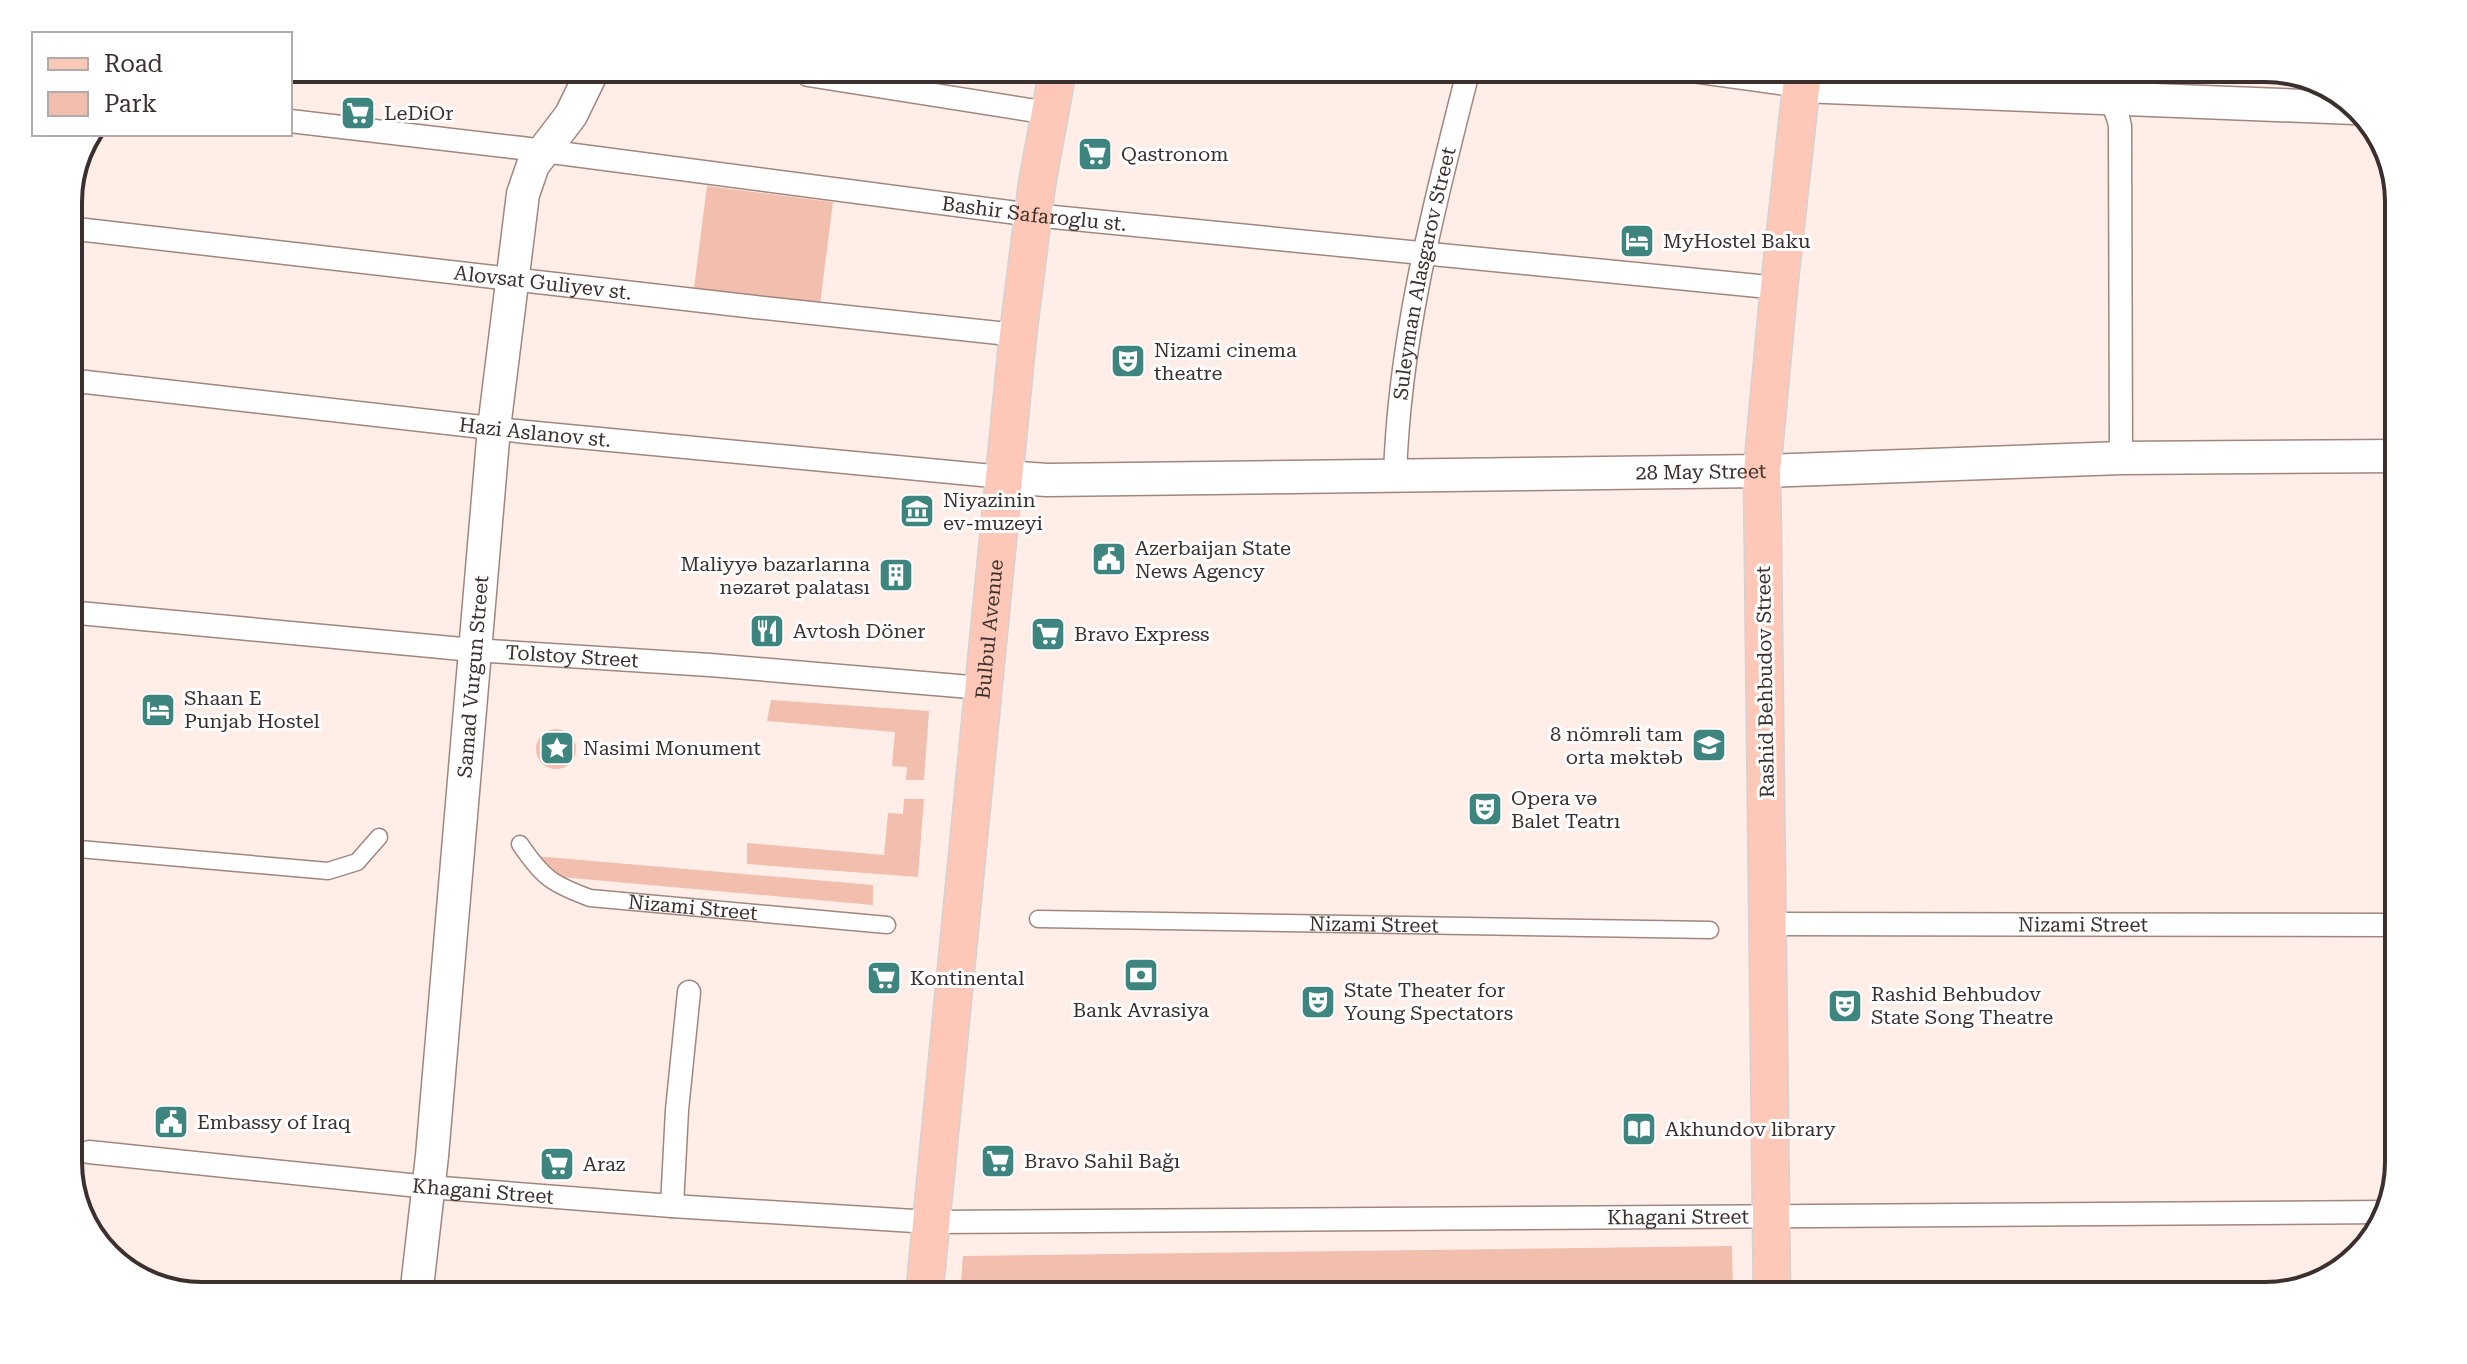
<svg xmlns="http://www.w3.org/2000/svg" width="2467" height="1364" font-family="'Roboto Serif',serif">
<style>
.green{fill:#f2beae}
.lines{fill:none;stroke-linecap:round;stroke-linejoin:round}
.pedestrian-casing{stroke:#a0867e;stroke-width:19}
.minor-casing{stroke:#a0867e;stroke-width:25}
.secondary-casing{stroke:#a0867e;stroke-width:35}
.primary-casing{stroke:#d4d1d1;stroke-width:39}
.pedestrian{stroke:#fff;stroke-width:16}
.minor{stroke:#fff;stroke-width:22}
.secondary{stroke:#fff;stroke-width:32}
.primary{stroke:#fec8b8;stroke-width:36}
.labels{text-anchor:middle;stroke-width:6;stroke-linejoin:round;paint-order:stroke}
.poi-label{font-size:20px;fill:#3b302d;stroke:#fff;text-anchor:start}
.street-label{font-size:20px;fill:#3b302d;stroke:#fff}
.rim{fill:none;stroke:#3b302d;stroke-width:4}
</style>
<rect width="100%" height="100%" fill="#ffede8"/>
<path class="green" d="M707,186L833,202L820,304L694,288Z
M771,700L929,711L924,780H906L907,767L892,766L895,732L767,721Z
M536 749a20 20 0 1 1 40 0a20 20 0 1 1-40 0Z
M904,799H924L918,877L747,864V843L884,855L888,813L903,814Z
M535,856L873,885V905L561,877Z
M1732,1246L1733,1296H960L963,1256Z"/>
<g class="lines">
<g class="pedestrian-casing">
<g id="pedestrian">
<path id="s1" d="M520,844C543,878 552,884 590,898L887,925"/>
<path d="M68,848L328,871L357,862L379,837"/>
<path id="s2" d="M1038,919L1710,930"/>
<path d="M68,1150L89,1152"/>
</g>
</g>
<g class="minor-casing">
<g id="minor">
<path d="M2096,69C2101,90 2117,104 2120,126L2121,458"/>
<path d="M1693,71L1801,86"/>
<path d="M808,75L1049,113"/>
<path id="s3" d="M290,121L521,148L1033,215L1779,288"/>
<path id="s4" d="M68,228L755,307L1018,335"/>
<path id="s5" d="M68,380L526,432L1003,477"/>
<path id="s6" d="M1395,477C1399,338 1434,206 1468,72"/>
<path id="s7" d="M68,612L473,650L710,665L982,688"/>
<path id="s8" d="M1769,924L2399,925"/>
<path id="s9" d="M89,1152L429,1187L672,1206L930,1222L2387,1212"/>
<path d="M672,1206L677,1110L689,992"/>
</g>
</g>
<g class="secondary-casing">
<g id="secondary">
<path d="M1801,86L2354,108"/>
<path id="s10" d="M1003,477L1047,480L1762,471L2121,458L2399,456"/>
<path id="s11" d="M416,1296L432,1156L494,428L523,194L533,165L571,115L590,76"/>
</g>
</g>
<g class="primary-casing">
<g id="primary">
<path id="s12" d="M924,1296L1018,335L1037,184L1057,74"/>
<path d="M1772,1296L1762,471L1779,288L1803,70"/>
</g>
</g>
<use href="#pedestrian" class="pedestrian"/>
<use href="#minor" class="minor"/>
<use href="#secondary" class="secondary"/>
<use href="#primary" class="primary"/>
</g>
<defs>
<g id="supermarket-square" transform="scale(1.8)"><rect x="-9" y="-9" width="18" height="18" rx="4" fill="#3f857f" stroke="#fff"/><path d="M-6-5.5h2.5l.6 2H6L4.5 2H-2.5L-4.4-4H-6ZM-1.5 3.2a1.3 1.3 0 1 0 .1 0ZM3 3.2a1.3 1.3 0 1 0 .1 0Z" fill="#fff"/></g>
<g id="hotel-square" transform="scale(1.8)"><rect x="-9" y="-9" width="18" height="18" rx="4" fill="#3f857f" stroke="#fff"/><path d="M-6-4.5h1.5V1H6V5H4.5V3h-9V5H-6ZM-4 0a1.8 1.8 0 1 1 3.6 0ZM.5 0V-2.5h3Q6-2.5 6 0Z" fill="#fff"/></g>
<g id="theatre-square" transform="scale(1.8)"><rect x="-9" y="-9" width="18" height="18" rx="4" fill="#3f857f" stroke="#fff"/><path d="M-5-5.5Q0-4 5-5.5V0Q5 5 0 6Q-5 5-5 0ZM-3.3-2.5H-1v1.5H-3.3ZM1-2.5H3.3v1.5H1ZM-2.8 1Q0 5.5 2.8 1Z" fill="#fff"/></g>
<g id="museum-square" transform="scale(1.8)"><rect x="-9" y="-9" width="18" height="18" rx="4" fill="#3f857f" stroke="#fff"/><path d="M0-6L6-3V-2H-6V-3ZM-5-1h2V3h-2ZM-1-1h2V3h-2ZM3-1h2V3H3ZM-6 4H6V6H-6Z" fill="#fff"/></g>
<g id="civic-square" transform="scale(1.8)"><rect x="-9" y="-9" width="18" height="18" rx="4" fill="#3f857f" stroke="#fff"/><path d="M-.6-6.5H3V-4.5H.6V-3L4-1V1h2V6H-6V1h2V-1L-.6-3ZM-1.2 2.5V6h2.4V2.5Z" fill="#fff"/></g>
<g id="building-square" transform="scale(1.8)"><rect x="-9" y="-9" width="18" height="18" rx="4" fill="#3f857f" stroke="#fff"/><path d="M-4-6H4V6H1V3H-1V6H-4ZM-2.5-4.3h1.7v1.8h-1.7ZM.8-4.3h1.7v1.8H.8ZM-2.5-1h1.7V.8h-1.7ZM.8-1h1.7V.8H.8Z" fill="#fff"/></g>
<g id="restaurant-square" transform="scale(1.8)"><rect x="-9" y="-9" width="18" height="18" rx="4" fill="#3f857f" stroke="#fff"/><path d="M-5-6h1v4h1v-4h1v4h1v-4h1v5L-1.5 .5V6h-2V.5L-5-1ZM5-6V6H3V1.5H1.5Q1.5-4 5-6Z" fill="#fff"/></g>
<g id="school-square" transform="scale(1.8)"><rect x="-9" y="-9" width="18" height="18" rx="4" fill="#3f857f" stroke="#fff"/><path d="M0-5L7-2L0 1L-7-2ZM-4 1L0 2.5L4 1V4Q0 6-4 4Z" fill="#fff"/></g>
<g id="sight-square" transform="scale(1.8)"><rect x="-9" y="-9" width="18" height="18" rx="4" fill="#3f857f" stroke="#fff"/><path d="M0-6L1.8-2.2L6-1.7L2.9 1.2L3.7 5.4L0 3.3L-3.7 5.4L-2.9 1.2L-6-1.7L-1.8-2.2Z" fill="#fff"/></g>
<g id="bank-square" transform="scale(1.8)"><rect x="-9" y="-9" width="18" height="18" rx="4" fill="#3f857f" stroke="#fff"/><path d="M-6-4H6V4H-6ZM0-2.3a2.3 2.3 0 1 0 0 4.6a2.3 2.3 0 1 0 0-4.6Z" fill="#fff"/></g>
<g id="library-square" transform="scale(1.8)"><rect x="-9" y="-9" width="18" height="18" rx="4" fill="#3f857f" stroke="#fff"/><path d="M-6-4Q-3-5.5-.7-3.5V5Q-3 3-6 4ZM6-4Q3-5.5 .7-3.5V5Q3 3 6 4Z" fill="#fff"/></g>
</defs>
<g fill-rule="evenodd">
<use href="#supermarket-square" x="358" y="113"/>
<use href="#supermarket-square" x="1095" y="154"/>
<use href="#hotel-square" x="1637" y="241"/>
<use href="#theatre-square" x="1128" y="361"/>
<use href="#museum-square" x="917" y="511"/>
<use href="#civic-square" x="1109" y="559"/>
<use href="#building-square" x="896" y="575"/>
<use href="#restaurant-square" x="767" y="631"/>
<use href="#supermarket-square" x="1048" y="634"/>
<use href="#hotel-square" x="158" y="710"/>
<use href="#school-square" x="1709" y="745"/>
<use href="#sight-square" x="557" y="748"/>
<use href="#theatre-square" x="1485" y="809"/>
<use href="#bank-square" x="1141" y="975"/>
<use href="#supermarket-square" x="884" y="978"/>
<use href="#theatre-square" x="1318" y="1002"/>
<use href="#theatre-square" x="1845" y="1006"/>
<use href="#civic-square" x="171" y="1122"/>
<use href="#library-square" x="1639" y="1129"/>
<use href="#supermarket-square" x="998" y="1161"/>
<use href="#supermarket-square" x="557" y="1164"/>
</g>
<g class="labels">
<g class="poi-label">
<text x="384" y="120">LeDiOr</text>
<text x="1121" y="161">Qastronom</text>
<text x="1663" y="248">MyHostel Baku</text>
<text x="1154" y="357">Nizami cinema<tspan x="1154" dy="23">theatre</tspan></text>
<text x="943" y="507">Niyazinin<tspan x="943" dy="23">ev-muzeyi</tspan></text>
<text x="1135" y="555">Azerbaijan State<tspan x="1135" dy="23">News Agency</tspan></text>
<text x="870" y="571" text-anchor="end">Maliyyə bazarlarına<tspan x="870" dy="23">nəzarət palatası</tspan></text>
<text x="793" y="638">Avtosh Döner</text>
<text x="1074" y="641">Bravo Express</text>
<text x="184" y="705">Shaan E<tspan x="184" dy="23">Punjab Hostel</tspan></text>
<text x="1683" y="741" text-anchor="end">8 nömrəli tam<tspan x="1683" dy="23">orta məktəb</tspan></text>
<text x="583" y="755">Nasimi Monument</text>
<text x="1511" y="805">Opera və<tspan x="1511" dy="23">Balet Teatrı</tspan></text>
<text x="910" y="985">Kontinental</text>
<text x="1344" y="997">State Theater for<tspan x="1344" dy="23">Young Spectators</tspan></text>
<text x="1871" y="1001">Rashid Behbudov<tspan x="1871" dy="23">State Song Theatre</tspan></text>
<text x="1141" y="1017" text-anchor="middle">Bank Avrasiya</text>
<text x="197" y="1129">Embassy of Iraq</text>
<text x="1665" y="1136">Akhundov library</text>
<text x="1024" y="1168">Bravo Sahil Bağı</text>
<text x="583" y="1171">Araz</text>
</g>
<g class="street-label">
<text dy="7" stroke="none"><textPath href="#s3" startOffset="750">Bashir Safaroglu st.</textPath></text>
<text dy="7" stroke="none"><textPath href="#s6" startOffset="206">Suleyman Alasgarov Street</textPath></text>
<text dy="7" stroke="none"><textPath href="#s4" startOffset="478">Alovsat Guliyev st.</textPath></text>
<text dy="7" stroke="none"><textPath href="#s5" startOffset="470">Hazi Aslanov st.</textPath></text>
<text dy="7" stroke="none"><textPath href="#s10" startOffset="698">28 May Street</textPath></text>
<text dy="7" stroke="none"><textPath href="#s12" startOffset="670">Bulbul Avenue</textPath></text>
<text dy="7" stroke="none"><textPath href="#s7" startOffset="506">Tolstoy Street</textPath></text>
<text dy="7" stroke="none"><textPath href="#s11" startOffset="622">Samad Vurgun Street</textPath></text>
<text transform="translate(1765 682) rotate(-91)" y="7">Rashid Behbudov Street</text>
<text dy="7" stroke="none"><textPath href="#s1" startOffset="194">Nizami Street</textPath></text>
<text dy="7" stroke="none"><textPath href="#s2" startOffset="336">Nizami Street</textPath></text>
<text dy="7" stroke="none"><textPath href="#s8" startOffset="314">Nizami Street</textPath></text>
<text dy="7" stroke="none"><textPath href="#s9" startOffset="396">Khagani Street</textPath></text>
<text dy="7" stroke="none"><textPath href="#s9" startOffset="1592">Khagani Street</textPath></text>
</g>
</g>
<path d="M0 0H2467V1364H0ZM202 82H2265A120 120 0 0 1 2385 202V1162A120 120 0 0 1 2265 1282H202A120 120 0 0 1 82 1162V202A120 120 0 0 1 202 82Z" fill="#fff" fill-rule="evenodd"/>
<path class="rim" d="M202 82H2265A120 120 0 0 1 2385 202V1162A120 120 0 0 1 2265 1282H202A120 120 0 0 1 82 1162V202A120 120 0 0 1 202 82Z"/>
<rect x="32" y="32" width="260" height="104" fill="#ffffff" stroke="#b1acab" stroke-width="2"/>
<rect x="48" y="58" width="40" height="12" fill="#fec8b8" stroke="#b1acab" stroke-width="2"/>
<text x="104" y="72" font-size="24" fill="#3b302d">Road</text>
<rect x="48" y="92" width="40" height="24" fill="#f2beae" stroke="#b1acab" stroke-width="2"/>
<text x="104" y="112" font-size="24" fill="#3b302d">Park</text>
</svg>
